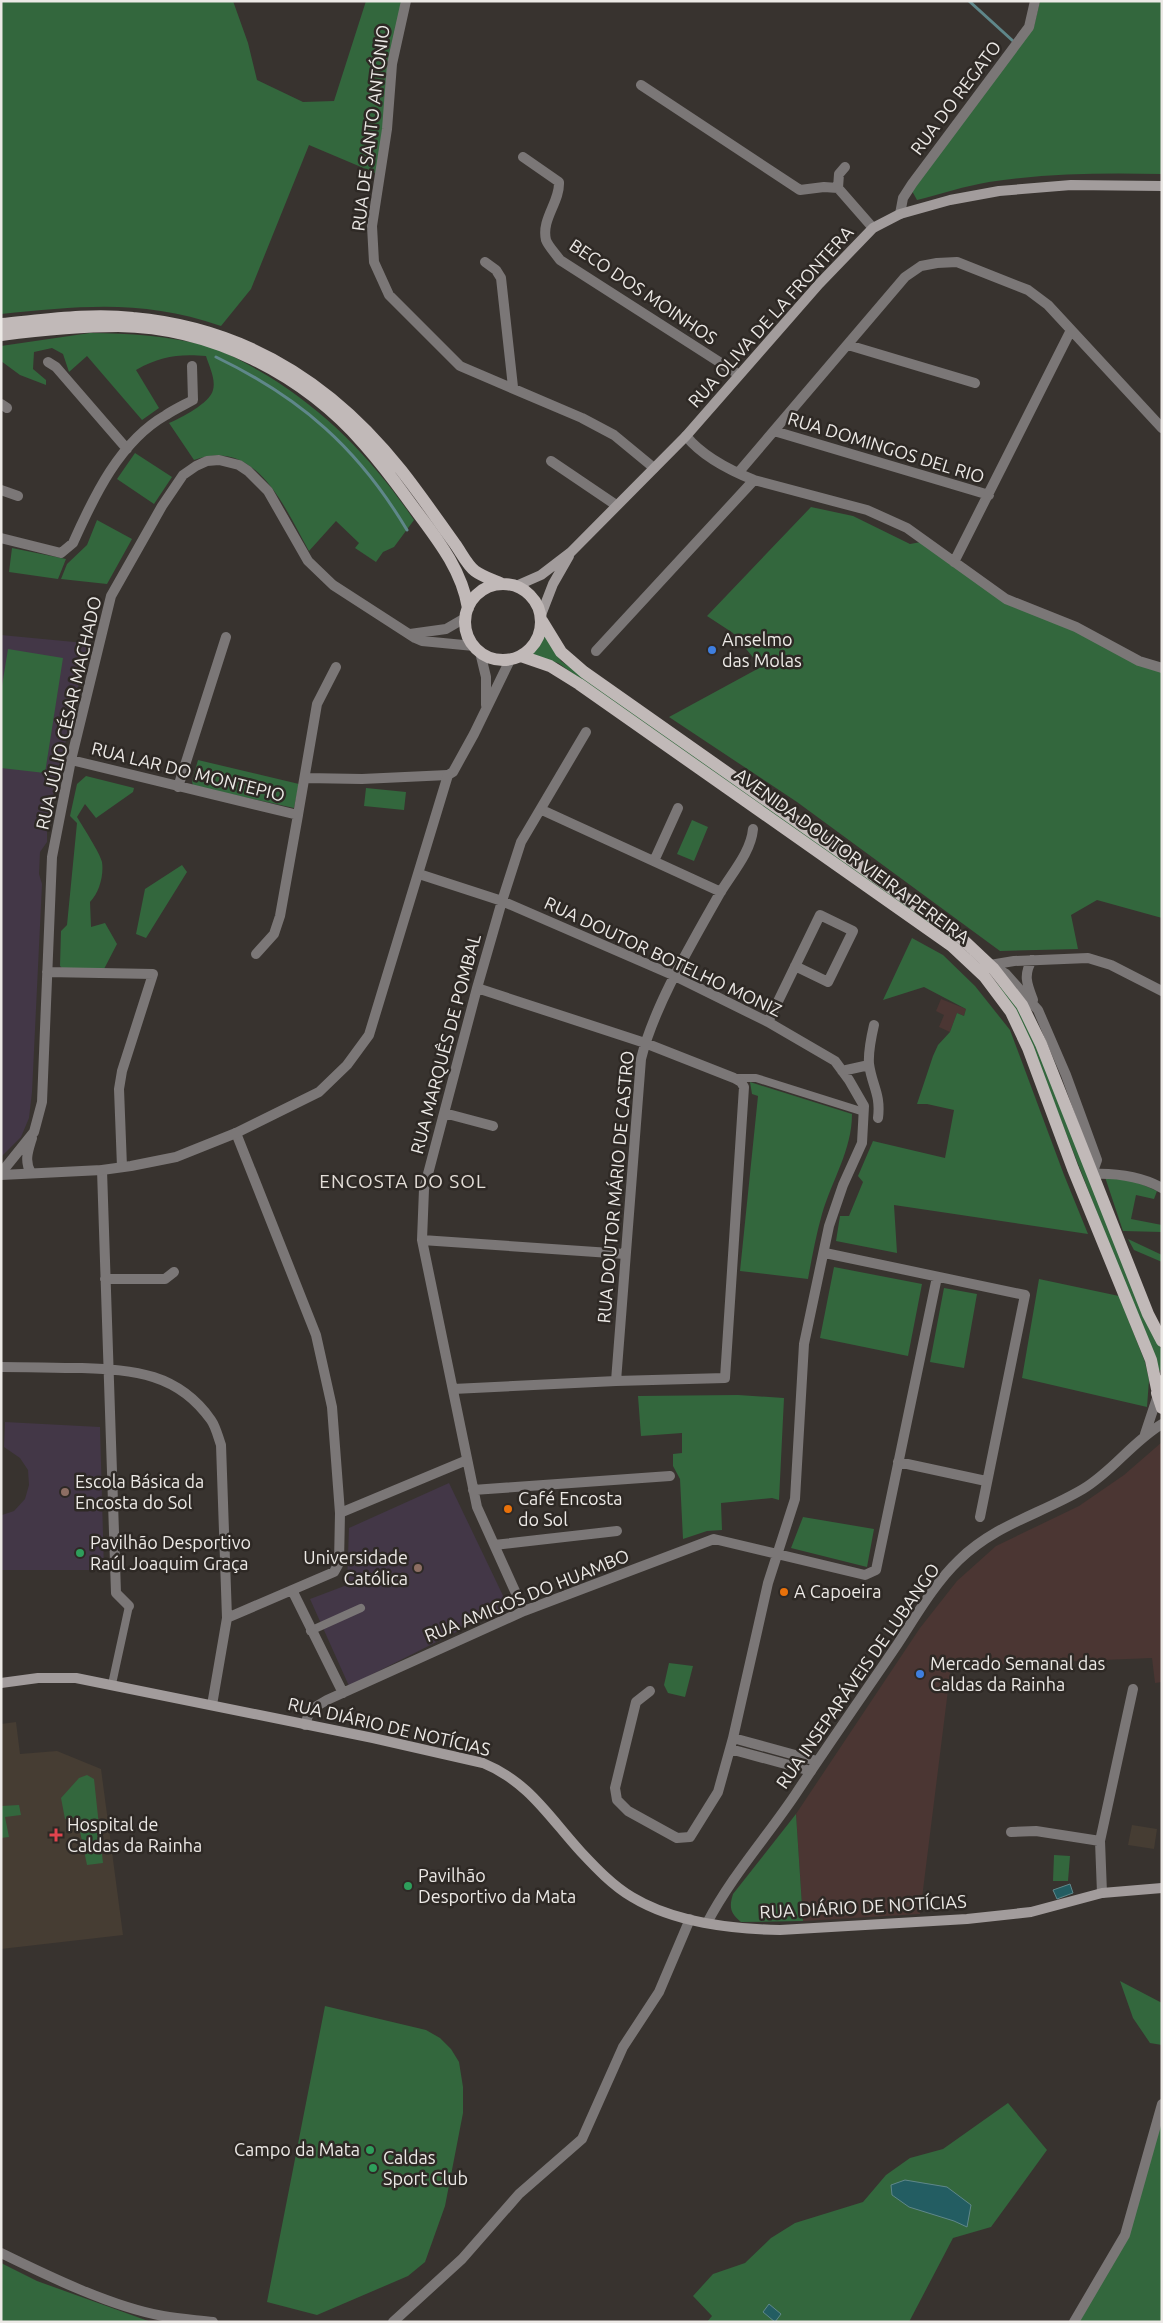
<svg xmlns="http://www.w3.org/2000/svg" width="1163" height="2323" font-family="Ubuntu,sans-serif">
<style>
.commercial{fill:#4b3633}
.built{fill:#463d33}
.education{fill:#433747}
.green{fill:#33673d}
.water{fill:#235d62;stroke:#5f878a}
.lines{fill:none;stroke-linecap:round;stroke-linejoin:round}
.stream{stroke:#5f878a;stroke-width:3}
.pedestrian{stroke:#7b7777;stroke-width:8}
.minor{stroke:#7b7777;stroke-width:10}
.tertiary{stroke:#7b7777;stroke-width:10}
.secondary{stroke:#a29c9c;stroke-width:10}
.primary{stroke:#c1b9b8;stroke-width:12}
.shop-dot{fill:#3f7fe0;stroke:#2e2925;stroke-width:2}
.education-dot{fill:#8d6e63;stroke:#2e2925;stroke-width:2}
.food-dot{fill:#e8710a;stroke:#2e2925;stroke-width:2}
.leisure-dot{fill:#2e9e5b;stroke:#2e2925;stroke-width:2}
.health-dot{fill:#e0444e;stroke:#2e2925;stroke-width:2}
.labels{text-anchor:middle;stroke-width:5;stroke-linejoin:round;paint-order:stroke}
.street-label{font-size:18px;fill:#ece9e6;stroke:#2e2925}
.poi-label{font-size:18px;fill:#ece9e6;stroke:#2e2925;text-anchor:start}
.neighbourhood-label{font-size:19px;letter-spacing:1px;fill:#e4ded8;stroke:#2e2925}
</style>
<rect width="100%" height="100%" fill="#38332f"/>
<path class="commercial" d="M941,999L966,1009L964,1016L957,1013L950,1032L939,1027L944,1015L936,1011Z
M1162,1442V1682L1155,1683L1152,1658L951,1666L920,1914L803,1921L796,1814L920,1628L957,1581L996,1546L1079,1506L1124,1475Z"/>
<path class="built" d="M16,1722L20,1754L57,1751L101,1769L123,1935L1,1949V1724Z
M1132,1825L1157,1829L1154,1849L1128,1845Z"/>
<path class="education" d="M1,635L85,643L87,648L47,823V842L40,852L39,874L42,884L32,1092L29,1118L21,1137L1,1157Z
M5,1422L100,1427L104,1570H1L2,1515L14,1511L25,1499L29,1485L28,1470L20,1458L4,1447Z
M449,1483L508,1606L349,1686L310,1599L347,1585L349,1528Z"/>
<path class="green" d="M1,1H233L248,43L257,80L303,102L334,101L366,1H403L380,175L309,145L251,289L221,326C142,299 83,306 1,314Z
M1040,1H1162V174C1104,173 1046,173 989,182C965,186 941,194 917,200L912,191L1034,26Z
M90,333C129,333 169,336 207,346C229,353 249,365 268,376C329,414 374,461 414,520L394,547L383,552L376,562L355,548L359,543L336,521L309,551C284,507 257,437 194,460L169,423C181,418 210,403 213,390C216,379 209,366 206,356C178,354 161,356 136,370L159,408L142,420L87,356L69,372L63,354L52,348L34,352L33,369L46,380V385L20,375L1,361V346Z
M135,453L172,477L154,504L117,479Z
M811,507L853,516L910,544L921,542C991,595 1082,634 1162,672V918L1097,900L1071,915L1078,949L1000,951L797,802L669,717L761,667L733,633L707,616Z
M97,520L132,539L107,584L61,579L67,564L87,545Z
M12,548L66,559L58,579L9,572Z
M544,633L561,661L951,936L1013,1000L1029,1029L1155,1339L1162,1350V1369L1159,1371L1026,1031L949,937L558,663L529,655L540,646Z
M8,649L63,658L45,773L1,768V692Z
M198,760L299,784L294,808L193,786L192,781Z
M86,776L134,788L133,792L96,818L85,804L77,817C83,827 100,853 102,862C104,876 99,893 90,902L91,927L105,923L117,944L104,969L62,968L60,966L61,931L67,925L77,823L70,816L77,784Z
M366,788L406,792L404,810L364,806Z
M692,820L708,827L694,861L677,854Z
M182,865L187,872L146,938L136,934L145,889Z
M912,938L943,955L975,986L1010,1030L1064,1175L1088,1234L894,1205L897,1253L836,1241L840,1216H849L863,1182L858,1176L873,1141L945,1158L954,1110L927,1104H917L933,1056L938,1045L950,1032L957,1013L964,1016L966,1009L924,987L883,1000Z
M750,1082L852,1114C852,1150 832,1180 822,1214C816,1235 812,1257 808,1279L740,1271L758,1096L752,1094Z
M1105,1177L1134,1181L1157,1191L1154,1199L1136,1195L1131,1219L1162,1225V1232L1123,1231Z
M1128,1239L1162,1255V1262L1134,1250Z
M834,1267L922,1284L908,1356L820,1338Z
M1039,1279L1119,1296L1145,1362L1149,1380L1147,1407L1022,1378Z
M944,1288L977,1294L964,1368L930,1362Z
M738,1395L784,1398L779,1500L772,1498L721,1503L722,1530L707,1531L683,1539L680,1479L673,1466V1454L682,1453V1433L641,1436L638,1396Z
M803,1517L874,1529L867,1567L791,1548Z
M669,1663L693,1666L685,1697L668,1693L664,1685Z
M87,1775L94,1779L103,1863L87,1865L77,1817L65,1819L61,1798L79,1778Z
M19,1805L21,1815L5,1817L9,1837L1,1838V1806Z
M796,1814L803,1921L741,1922C730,1913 729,1907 733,1894Z
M1054,1855L1070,1856L1068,1881H1053Z
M1120,1981L1162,2003V2045L1150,2043L1133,2018Z
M325,2006L426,2030L440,2038L451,2049L459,2062L463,2087V2113L445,2206L425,2262L408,2276L317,2315L267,2302Z
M1008,2103L1047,2150L991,2227L953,2238L909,2322H707L712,2316L693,2296L713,2274L745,2263L771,2238L795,2223L863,2202L886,2175L910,2158L943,2149Z
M1162,2104V2322H1074L1125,2235Z
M1,2263L37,2281L151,2322H1Z"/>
<path class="water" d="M1070,1884L1073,1893L1057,1899L1053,1890Z
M905,2180L947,2187L971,2205L967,2227L954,2221L909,2207L892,2195L891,2185Z
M769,2304L781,2314L775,2322L763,2312Z"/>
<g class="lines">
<path class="stream" d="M969,1L1013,41
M216,357C301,398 358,448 407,530"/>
<path class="pedestrian" d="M734,1078H756L864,1112
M310,1631L361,1608
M112,1684L129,1606"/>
<path class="minor" d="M406,1L392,64L387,129L372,226L374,262L389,295L460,366L582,418L614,435L654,468
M641,85L800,190L824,187L838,188L873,228
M523,157L559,182C560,202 541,219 546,240C548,246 556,254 560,260L738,374
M838,188L839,174L845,167
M900,214L903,198L912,184L1029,27L1035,1
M485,262L496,270L501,278L513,387
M848,345L975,383
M48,362L56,367L127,449
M1,404L7,408
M774,431L989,495
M686,436C703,457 729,470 754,480L867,510L907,528L1006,599L1076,627L1139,661L1162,668
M551,461L616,505
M738,473L905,277L921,266L937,263L957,262L1028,290L1048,305L1162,428
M1,490L18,496
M1,538L61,553L73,543C94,496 120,441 166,415C175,409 184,405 193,400L192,366
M954,562L1071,330
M410,634L446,629L465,618
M596,651L754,480
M71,760L298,815L280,916L274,934L256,954
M305,778L362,779L448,775
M178,787L226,637
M542,810L721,892
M298,815L317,704L336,667
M654,861L678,808
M419,874L502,901L675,976L768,1022L835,1061L849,1080L864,1106L862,1143L843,1185L829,1226L804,1344L795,1499L768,1583L733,1738L718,1792L690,1837L677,1838L628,1811L617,1800L615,1788L636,1702L650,1691
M1032,960C1023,975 1027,984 1033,1000
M990,965L1014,961L1088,958L1111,965L1162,991
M995,968L1006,974L1038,1010L1066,1075L1097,1160L1092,1174C1117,1173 1140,1176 1162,1188
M47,972L153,974L122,1071L119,1089L122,1167
M477,988L645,1043L734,1078L741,1082L744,1087L725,1378L616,1381
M768,1022L820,915L853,931L828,982L795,966
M874,1025C871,1038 868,1051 869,1064C872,1086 881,1094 878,1118
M842,1071L869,1065
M444,1113L493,1126
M102,1170L116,1593L129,1606
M1,1173L34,1132L42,1102L52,857L71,760L111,596L162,506L183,475L196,466L207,461L219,460L239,465L248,471L268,491L308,561L333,585L415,638L422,641L474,646
M31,1173C24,1161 28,1151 32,1138
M422,1240L625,1254
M825,1253L1025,1295L980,1517
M105,1279H165L174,1272
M1,1367C28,1367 55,1368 82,1368C134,1370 178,1373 211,1420C216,1427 218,1437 221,1445L227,1618L212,1705
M453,1389L616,1381L641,1059C654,1006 693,941 720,893C732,873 751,852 753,829
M898,1462L986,1481
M473,1490L670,1476
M340,1513L467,1460
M494,1545L617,1531
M292,1590L343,1693
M524,1611L477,1507L422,1240L424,1189L477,988L502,901L521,842L586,732
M227,1618L334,1572L339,1563L340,1513L332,1407L316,1335L236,1133
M305,1725L310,1710L327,1700L524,1611L714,1539L865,1575L876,1570L937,1277
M733,1738L817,1761
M730,1749L811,1771
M1011,1832L1036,1831L1100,1841
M1102,1893L1100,1841L1133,1689
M1,2253C48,2276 112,2307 163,2316C180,2319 197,2320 213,2322
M393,2322L462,2259L519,2194L582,2139L623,2047L659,1992L690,1919
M1074,2322L1125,2235L1162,2104"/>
<path class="tertiary" d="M480,652L486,677V705
M1,1175L102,1170L131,1166L176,1157L236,1133L319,1092L347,1065L369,1035L448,775L453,772L474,734L510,660
M1145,1434L1157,1398
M707,1923C731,1877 766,1838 795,1795C828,1745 863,1695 897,1645C916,1616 934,1584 959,1560C996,1524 1041,1514 1083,1489C1113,1471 1132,1442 1162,1424"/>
<path class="secondary" d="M516,586L541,575L571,552L686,436L819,284L873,228L900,214L950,200L999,191L1071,185L1162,186
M541,615L553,584L569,556
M1,1683L38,1678H76L373,1738L483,1763C529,1782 549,1817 581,1852C596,1868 613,1886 632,1897C675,1923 731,1929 780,1930L967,1919L1031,1912L1102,1893L1162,1888"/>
<path class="primary" d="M1,324C45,320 90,313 133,318C245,328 332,383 401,470C420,494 437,519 455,544C461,552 467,565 475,571C483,577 494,580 502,584
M1,335C40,330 79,326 118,326C211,327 303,374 364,444C379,461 393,479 406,497C431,532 461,565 468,608
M465 622a38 38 0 1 1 76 0a38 38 0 1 1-76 0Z
M542,621L561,652L584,672L958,935L993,968L1022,1005L1041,1044L1148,1314L1162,1341
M521,656L550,666L579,684L952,946L984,976L1011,1012L1028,1048L1073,1169L1151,1360L1157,1389
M1160,1381L1157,1393L1162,1408"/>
</g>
<g class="shop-dot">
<circle cx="712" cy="650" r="5"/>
<circle cx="920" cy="1674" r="5"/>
</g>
<g class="education-dot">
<circle cx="65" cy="1492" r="5"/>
<circle cx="418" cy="1568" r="5"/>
</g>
<g class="food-dot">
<circle cx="508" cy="1509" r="5"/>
<circle cx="784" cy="1592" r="5"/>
</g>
<g class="leisure-dot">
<circle cx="80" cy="1553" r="5"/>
<circle cx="408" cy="1886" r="5"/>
<circle cx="370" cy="2150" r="5"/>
<circle cx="373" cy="2168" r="5"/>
</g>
<path class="health-dot" d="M53.5 1827.5h5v5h5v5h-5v5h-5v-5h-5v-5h5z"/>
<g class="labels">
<g class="street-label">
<text transform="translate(956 98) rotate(-53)" y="6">RUA DO REGATO</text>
<text transform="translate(371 128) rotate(-83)" y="6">RUA DE SANTO ANTÓNIO</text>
<text transform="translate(643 292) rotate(34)" y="6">BECO DOS MOINHOS</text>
<text transform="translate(771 317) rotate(-48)" y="6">RUA OLIVA DE LA FRONTERA</text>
<text transform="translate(886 448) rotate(17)" y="6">RUA DOMINGOS DEL RIO</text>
<text transform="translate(69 713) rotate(-77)" y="6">RUA JÚLIO CÉSAR MACHADO</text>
<text transform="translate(188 772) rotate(14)" y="6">RUA LAR DO MONTEPIO</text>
<text transform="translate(852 856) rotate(36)" y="6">AVENIDA DOUTOR VIEIRA PEREIRA</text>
<text transform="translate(663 957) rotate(25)" y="6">RUA DOUTOR BOTELHO MONIZ</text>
<text transform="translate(446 1044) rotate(-75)" y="6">RUA MARQUÊS DE POMBAL</text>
<text transform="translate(616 1187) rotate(-85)" y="6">RUA DOUTOR MÁRIO DE CASTRO</text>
<text transform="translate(527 1596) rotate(-22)" y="6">RUA AMIGOS DO HUAMBO</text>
<text transform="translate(858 1676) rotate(-55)" y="6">RUA INSEPARÁVEIS DE LUBANGO</text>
<text transform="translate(389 1727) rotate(13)" y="6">RUA DIÁRIO DE NOTÍCIAS</text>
<text transform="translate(863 1907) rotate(-3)" y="6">RUA DIÁRIO DE NOTÍCIAS</text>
</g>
<g class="poi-label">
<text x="722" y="646">Anselmo<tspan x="722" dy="21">das Molas</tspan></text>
<text x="75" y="1488">Escola Básica da<tspan x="75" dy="21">Encosta do Sol</tspan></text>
<text x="518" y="1505">Café Encosta<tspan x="518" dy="21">do Sol</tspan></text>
<text x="90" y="1549">Pavilhão Desportivo<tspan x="90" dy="21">Raúl Joaquim Graça</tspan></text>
<text x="408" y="1564" text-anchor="end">Universidade<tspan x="408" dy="21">Católica</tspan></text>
<text x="794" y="1598">A Capoeira</text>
<text x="930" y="1670">Mercado Semanal das<tspan x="930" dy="21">Caldas da Rainha</tspan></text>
<text x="67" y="1831">Hospital de<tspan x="67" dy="21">Caldas da Rainha</tspan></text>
<text x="418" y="1882">Pavilhão<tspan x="418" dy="21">Desportivo da Mata</tspan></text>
<text x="360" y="2156" text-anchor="end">Campo da Mata</text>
<text x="383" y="2164">Caldas<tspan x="383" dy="21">Sport Club</tspan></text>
</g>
<g class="neighbourhood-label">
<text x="403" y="1188">ENCOSTA DO SOL</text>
</g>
</g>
<rect width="1163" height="2323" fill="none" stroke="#ece9e6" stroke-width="5"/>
</svg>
